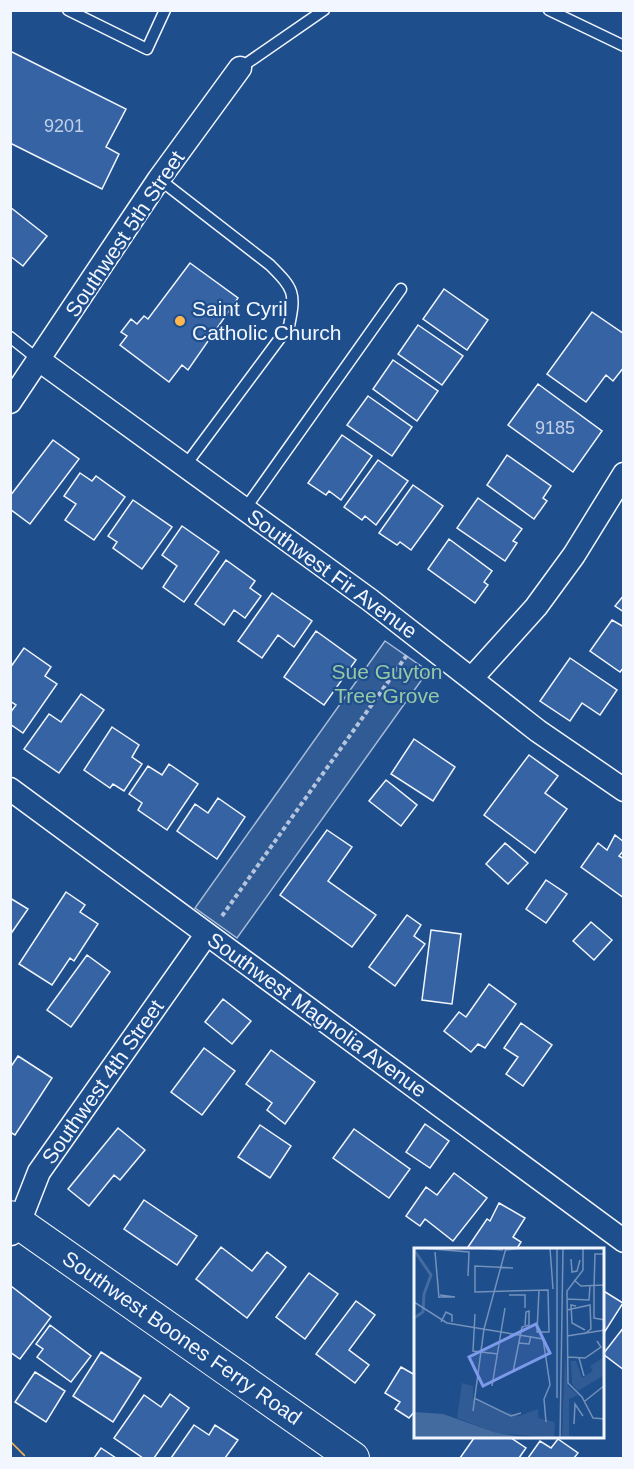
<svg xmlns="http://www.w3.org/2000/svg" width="634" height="1469" font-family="Helvetica,sans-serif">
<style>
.green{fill:#305b95;stroke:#a8bbd7;stroke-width:1.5}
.building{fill:#3563a3;stroke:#f2f6ff;stroke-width:1.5}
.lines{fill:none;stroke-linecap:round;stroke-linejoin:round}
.lane-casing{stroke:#f2f6ff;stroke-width:13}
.street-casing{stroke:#f2f6ff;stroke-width:25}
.secondary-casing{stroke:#f2f6ff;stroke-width:34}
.path{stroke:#b3c4dc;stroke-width:4;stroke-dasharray:4.5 3;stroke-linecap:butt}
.lane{stroke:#1f4e8c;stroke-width:10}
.street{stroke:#1f4e8c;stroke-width:22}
.secondary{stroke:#1f4e8c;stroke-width:32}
.power{stroke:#ffb74d;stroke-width:1.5;stroke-dasharray:21 4.5 3 4.5;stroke-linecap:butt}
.poi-dot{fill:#ffb74d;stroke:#1f4e8c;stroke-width:2}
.labels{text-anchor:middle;stroke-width:4.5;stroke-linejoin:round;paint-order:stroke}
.number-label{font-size:18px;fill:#c3d1e8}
.street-label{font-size:21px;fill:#f2f6ff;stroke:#1f4e8c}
.poi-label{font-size:21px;fill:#f2f6ff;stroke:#1f4e8c;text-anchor:start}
.park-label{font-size:21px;fill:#97c8a6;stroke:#1f4e8c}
.inset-river{fill:none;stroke:#446ba0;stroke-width:3}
.inset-road{fill:none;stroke:#7391ba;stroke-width:1.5}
.view{fill:#7d9aea;fill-opacity:0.15;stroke:#7d9aea;stroke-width:3}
.inset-edge{fill:none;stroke:#f2f6ff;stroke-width:3}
</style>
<rect width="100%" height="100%" fill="#1f4e8c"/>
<path class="green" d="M385,641L428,671L237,938L195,908Z"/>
<path class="building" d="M10,51L126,109L106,147L119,154L102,189L10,143Z
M10,207L47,236L23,266L10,256Z
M190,263L238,298L188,370L182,365L169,382L120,345L127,336L121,332L131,319L137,324L144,316L148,319Z
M444,289L488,320L467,350L423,319Z
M592,312L624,334V367L613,381L606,375L586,402L547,374Z
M418,325L463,356L442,385L398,354Z
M393,360L438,391L417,421L373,389Z
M538,384L602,431L573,472L508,425Z
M368,396L412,427L392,456L347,425Z
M342,435L372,456L341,500L329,491L326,495L308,483Z
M53,440L79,459L30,524L10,509V496Z
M507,455L551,486L543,498L547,501L534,519L487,485Z
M378,460L408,481L376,525L365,516L362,520L344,507Z
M80,473L92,481L96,476L125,497L94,540L65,520L76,504L64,496Z
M413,485L443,506L411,550L400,542L397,545L379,533Z
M478,498L522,529L513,541L517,543L505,561L457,528Z
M133,500L172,527L142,569L113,548L117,542L108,536Z
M182,526L219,552L184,602L163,587L177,566L162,555Z
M449,539L492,571L484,582L488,585L475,603L428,569Z
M226,560L255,581L250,588L261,596L245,618L234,610L224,625L195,604Z
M272,593L312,621L294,647L278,635L262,658L238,641Z
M624,595V612L615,606Z
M612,620L624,627V667L620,672L590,651Z
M316,631L356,660L324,705L284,677Z
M24,648L51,667L45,676L57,684L23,733L10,724V713L16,705L10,701V668Z
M570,658L617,690L600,715L582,703L570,721L540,701Z
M81,694L104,710L59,773L24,749L49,714L61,722Z
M112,727L139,745L132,757L142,764L124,791L113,784L110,788L84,770Z
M414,739L455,767L433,801L391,774Z
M529,755L558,776L545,793L567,809L535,853L484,815Z
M169,764L198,784L167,830L138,810L142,803L129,794L148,766L162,775Z
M386,780L417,805L401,826L369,801Z
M218,798L245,817L217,859L177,831L195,804L208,813Z
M327,830L352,847L328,881L376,915L352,947L280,895Z
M615,835L624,842V850L619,856L624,859V898L581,867L598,843L607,850Z
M505,843L528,863L508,884L486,864Z
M546,880L567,894L546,923L526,909Z
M66,892L85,905L80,912L98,924L74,961L70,958L52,985L19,964Z
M10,898L28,909L10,935Z
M407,915L421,925L414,936L425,944L395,986L369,967Z
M591,922L612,940L594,960L573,941Z
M431,930L461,934L452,1004L422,1000Z
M87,955L110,972L71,1027L47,1010Z
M489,984L516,1004L485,1048L478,1044L471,1052L444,1031L459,1012L466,1017Z
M223,999L251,1021L232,1044L205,1022Z
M521,1023L552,1045L523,1086L506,1074L518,1057L504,1048Z
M204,1048L235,1071L202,1115L171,1092Z
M271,1050L315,1082L285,1124L267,1110L272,1103L246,1084Z
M18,1056L52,1078L15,1135L10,1132V1068Z
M425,1124L449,1141L430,1168L406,1152Z
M260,1125L291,1146L270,1178L238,1157Z
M118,1128L145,1150L120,1180L114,1175L89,1206L68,1189Z
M354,1129L410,1169L389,1198L333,1158Z
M454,1173L487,1198L453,1241L425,1219L420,1226L406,1216L426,1187L437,1195Z
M144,1200L197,1236L177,1265L124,1229Z
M499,1203L525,1218L513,1237L521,1242L516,1250H466L487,1219L490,1221Z
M221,1247L252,1271L267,1252L286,1267L247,1318L196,1279Z
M309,1273L338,1294L305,1339L276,1317Z
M11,1286L51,1317L20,1359L10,1352Z
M602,1290L623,1303L602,1336Z
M356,1301L375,1315L349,1350L369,1365L355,1383L316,1354Z
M50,1325L91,1356L71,1382L37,1357L43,1349L36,1344Z
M624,1327V1370L603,1354Z
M101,1352L141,1378L113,1422L73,1396Z
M401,1367L415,1375V1411L409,1418L395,1409L400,1402L385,1393Z
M35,1372L65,1391L46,1422L15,1402Z
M170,1394L189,1408L154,1458H143L114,1438L144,1395L161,1407Z
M194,1425L209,1435L215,1425L238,1440L225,1458H171Z
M474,1438H511L526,1448L519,1458H460Z
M558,1439L578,1453L574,1458H528L540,1441L551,1448Z
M101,1448L116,1458H94Z"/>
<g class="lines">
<g class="lane-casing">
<path id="lane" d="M68,10L147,49L165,10
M549,10L624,46
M240,68L324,10
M159,179L270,265C294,289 296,293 289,326L185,466
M10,337L39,360
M245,509L401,289"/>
</g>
<g class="street-casing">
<path id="street" d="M39,360L370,600L538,731L624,790
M10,402L159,179L240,68
M472,678L536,607L574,555L624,474
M10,789L624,1241
M11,1234L19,1223L39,1172L206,935"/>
</g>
<g class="secondary-casing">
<path id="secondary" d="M10,1217L353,1458"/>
</g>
<path class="path" d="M222,916L407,655"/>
<use href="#lane" class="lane"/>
<use href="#street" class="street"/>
<use href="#secondary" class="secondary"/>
<path class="power" d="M10,1441L27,1458"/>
</g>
<circle class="poi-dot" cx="180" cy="321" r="6"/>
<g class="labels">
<g class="number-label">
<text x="64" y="132">9201</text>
<text x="555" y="434">9185</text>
</g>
<g class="street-label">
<text transform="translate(125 234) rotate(-56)" y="7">Southwest 5th Street</text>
<text transform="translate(332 574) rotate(36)" y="7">Southwest Fir Avenue</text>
<text transform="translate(317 1015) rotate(36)" y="7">Southwest Magnolia Avenue</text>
<text transform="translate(103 1082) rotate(-55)" y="7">Southwest 4th Street</text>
<text transform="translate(182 1338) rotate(35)" y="7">Southwest Boones Ferry Road</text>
</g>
<g class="poi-label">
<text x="192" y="316">Saint Cyril<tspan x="192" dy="24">Catholic Church</tspan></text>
</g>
<g class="park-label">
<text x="387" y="679">Sue Guyton<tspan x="387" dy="24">Tree Grove</tspan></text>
</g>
</g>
<g transform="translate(414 1248)">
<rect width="190" height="190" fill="#1f4e8c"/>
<path d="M151,105L154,138L164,147L155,151V187L161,190H148ZM190,109V127L164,143L158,136L157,113H162L168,130L179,123L176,118ZM48,135L59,138V151L79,160L105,168L124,161V170L141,174L140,190L83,185L43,170Z" fill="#305b95"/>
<path d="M0,164L29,166L83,185L116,190H0Z" fill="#446ba0"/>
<path class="inset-river" d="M0,2L17,27L10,46L9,64L0,70"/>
<path class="inset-road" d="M7,0L55,4L54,28M60,0L89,2M136,0L139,41M143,0V150M169,0V22L153,43L154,135L168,149L179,170L191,171M91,2L110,0M21,4L25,50M191,6H181L180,40V70L191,72M157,11L158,24L163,23L166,12M99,20L61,18V44L134,42L135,84H123L125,42M160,32L167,38L191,37M95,47H111V60M25,49H41L26,47M153,51L175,52L176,38M0,54L33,75L129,91L136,137L130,151L132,174M162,58L157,57L158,75L171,82M153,62L176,57L177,81L170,86M61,66L59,103L84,106M27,74L32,64L38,67V74M153,88L191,82M105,95L115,96L117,88M154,109L171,110L187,99L183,93M165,110L170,128M99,124L108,79L115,77V63L112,64L111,77M78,138L91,60M60,150L97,168L107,165M171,153L191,137M59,163L70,81L92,0M160,176L161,156L169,168M146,190L149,0"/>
<path class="view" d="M122,76L136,105L69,138L55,109Z"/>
<rect width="190" height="190" class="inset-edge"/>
</g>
<rect width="634" height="1469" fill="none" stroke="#f2f6ff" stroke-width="24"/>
</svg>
